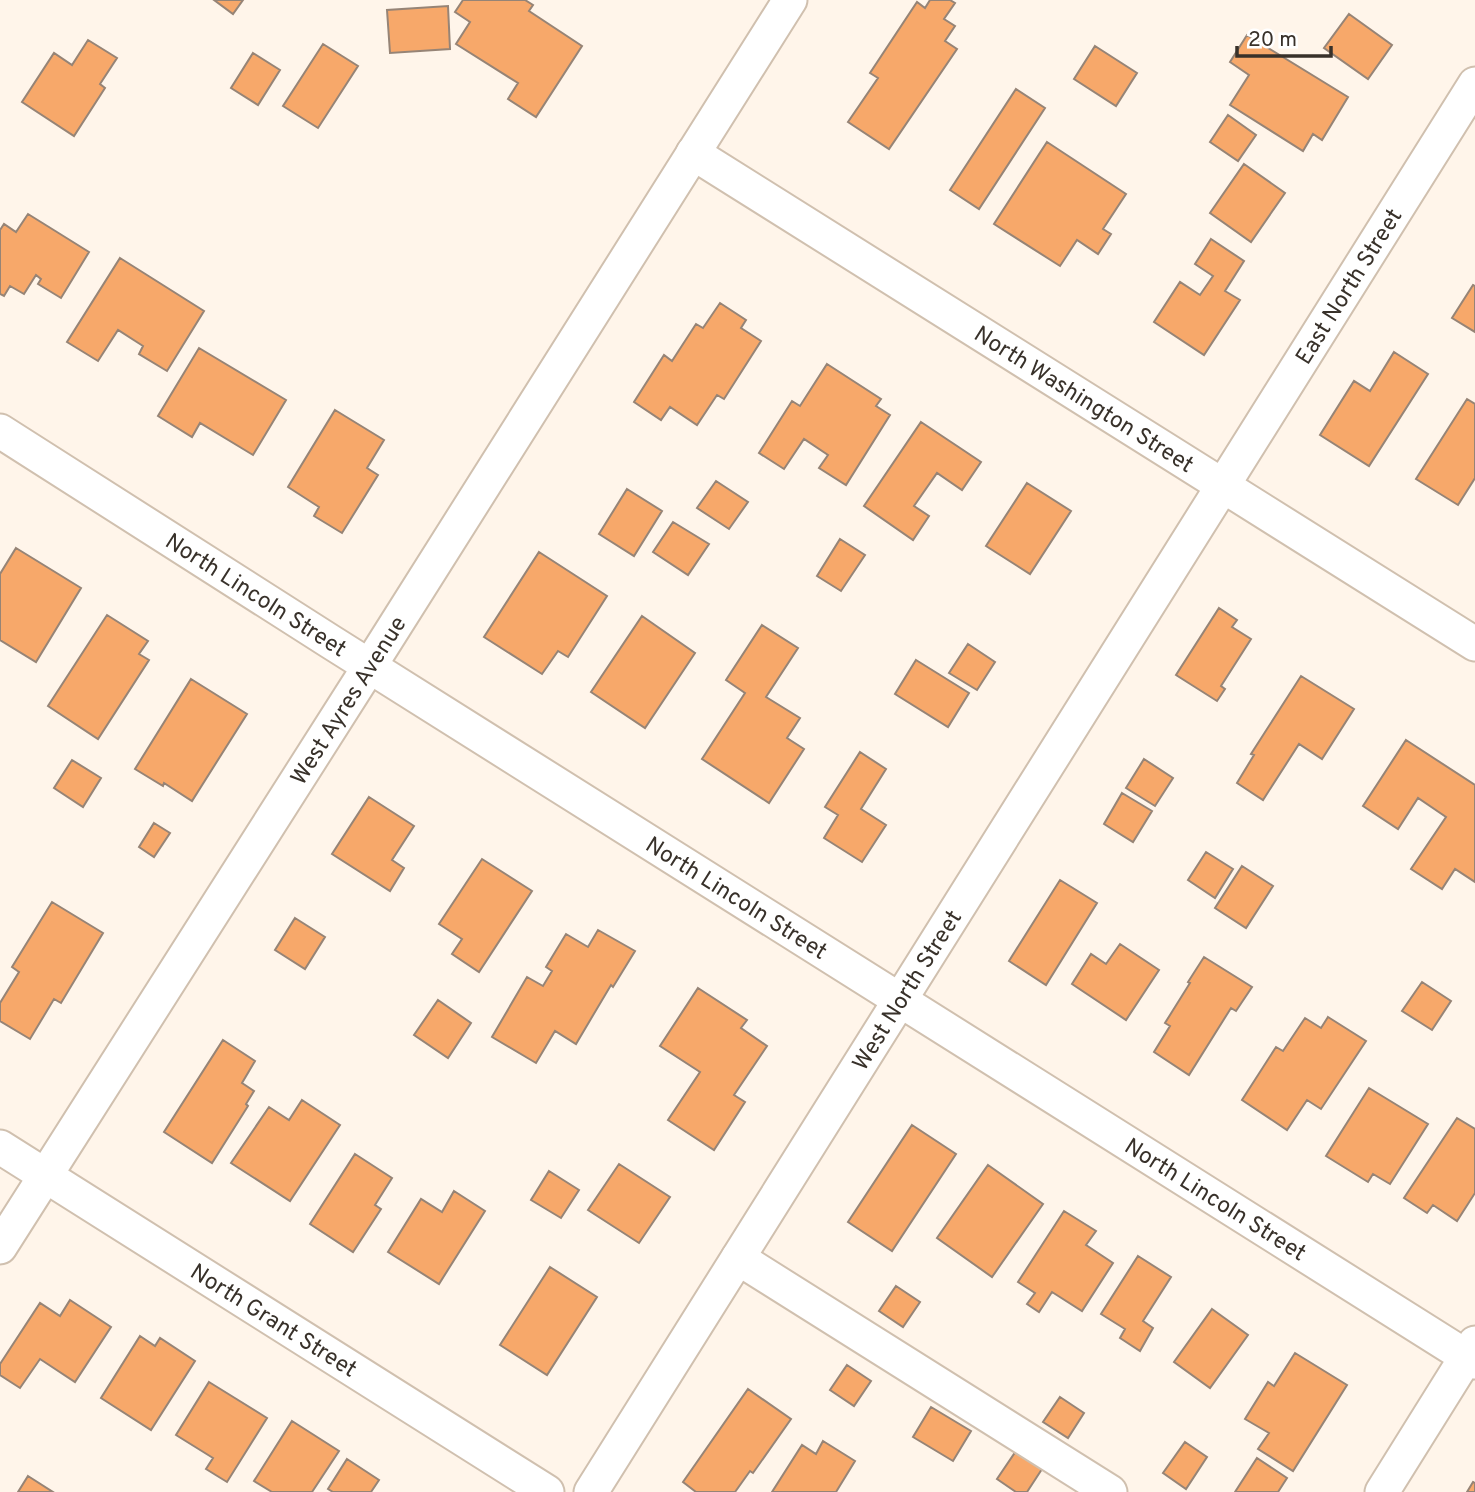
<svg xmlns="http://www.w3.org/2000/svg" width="1475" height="1492" font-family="Overpass,sans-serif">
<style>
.building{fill:#f7a86a;stroke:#968476;stroke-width:2}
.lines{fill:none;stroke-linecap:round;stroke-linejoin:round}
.minor-casing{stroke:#d0c0af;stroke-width:37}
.minor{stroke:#fff;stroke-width:33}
.labels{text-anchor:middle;stroke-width:5;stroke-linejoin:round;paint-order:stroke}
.street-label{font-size:23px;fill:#38312a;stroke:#fff}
</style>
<rect width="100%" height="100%" fill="#fff5ea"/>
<path class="building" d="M214,0H243L233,14Z
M463,0H525L533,5L529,11L582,46L536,117L508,99L518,83L456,44L470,22L455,12Z
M930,0H950L955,3L944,19L955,26L945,41L957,49L889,149L848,122L878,78L870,73L917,2L925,8Z
M448,6L450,49L390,53L387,10Z
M1349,14L1392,45L1368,79L1324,48Z
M1247,35L1348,97L1322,140L1313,134L1303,151L1230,105L1249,75L1230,62Z
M88,40L117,58L100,84L105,88L74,136L22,102L54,53L72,65Z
M323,44L358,66L318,128L283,106Z
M1095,46L1137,73L1116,106L1074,79Z
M253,53L280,70L258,105L231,88Z
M1016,89L1045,108L979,209L950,190Z
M1228,115L1256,135L1238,161L1210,142Z
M1047,142L1126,194L1103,229L1111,234L1098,254L1077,240L1060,266L994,224Z
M1244,164L1285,193L1251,242L1210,213Z
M28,214L89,252L61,298L38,284L41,279L36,275L24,294L10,286L4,296L0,294V230L4,224L16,232Z
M1211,239L1244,261L1225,291L1240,300L1204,355L1154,322L1180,282L1200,295L1213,276L1195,264Z
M120,258L204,311L167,371L139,354L143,346L118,330L98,361L67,342Z
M1473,285L1475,286V332L1452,318Z
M720,303L746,320L741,328L761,341L724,399L717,395L697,425L670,407L661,420L634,402L664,355L672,361L696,324L703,328Z
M199,348L286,400L253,455L200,423L192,437L158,416Z
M1394,352L1428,374L1369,466L1320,435L1354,381L1370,391Z
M827,364L881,399L876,406L890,415L846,485L819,468L828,455L804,439L784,469L759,453L792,401L800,406Z
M1467,399L1475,404V478L1458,505L1416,479Z
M335,410L384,440L367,468L378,475L342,533L314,516L319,507L288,487Z
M921,422L981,462L962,490L937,473L914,506L929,516L913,540L864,506Z
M716,481L748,502L729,529L697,508Z
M1027,483L1071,511L1030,574L986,546Z
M627,489L662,511L634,556L599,534Z
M673,522L709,544L688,575L653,552Z
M840,539L865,555L841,591L817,576Z
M16,548L81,588L36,662L0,640V574Z
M539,552L607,596L568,657L558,651L542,674L484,637Z
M1219,608L1237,620L1232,627L1251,639L1221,686L1225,689L1217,701L1176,675Z
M107,615L148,641L139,654L149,660L98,739L48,706Z
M642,616L695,653L645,728L591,692Z
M762,625L798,648L766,697L800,718L787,738L804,749L769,803L702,759L745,693L726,680Z
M968,644L995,662L977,690L949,673Z
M916,660L969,693L948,727L895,694Z
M1301,676L1354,709L1322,759L1299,744L1263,800L1237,783L1254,755L1251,754Z
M191,679L247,714L192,801L164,783L163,786L135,769Z
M1406,740L1475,785V882L1455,869L1442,889L1411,869L1446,817L1418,798L1398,829L1363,806Z
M860,752L886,769L861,809L886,825L862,862L824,838L838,815L825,807Z
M1144,759L1173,778L1155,806L1126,788Z
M72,760L101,778L83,807L54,788Z
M1122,793L1152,811L1133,842L1104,824Z
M369,797L414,826L392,860L404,868L390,891L332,854Z
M154,823L170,833L154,857L139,847Z
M1206,852L1233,869L1215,898L1188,880Z
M482,859L532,891L479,972L452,954L462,939L439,924Z
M1242,866L1273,886L1246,928L1215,908Z
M1060,880L1097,903L1046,985L1009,961Z
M52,902L103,933L61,1003L54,999L30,1039L0,1021V1003L19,972L12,967Z
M295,918L325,937L305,969L275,950Z
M598,930L635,951L613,987L611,985L576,1044L555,1031L536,1063L492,1037L527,977L543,986L552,971L546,967L566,934L588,947Z
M1120,944L1159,970L1126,1020L1072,984L1091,954L1106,964Z
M1204,957L1252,987L1236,1011L1231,1008L1189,1075L1154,1052L1170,1026L1165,1023L1190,983L1188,982Z
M1422,982L1451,1001L1432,1030L1402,1011Z
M698,988L747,1020L741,1028L767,1046L734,1095L745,1102L714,1150L668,1120L700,1072L660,1046Z
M438,1000L471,1023L448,1058L414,1035Z
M1328,1017L1366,1041L1321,1109L1307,1100L1287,1130L1242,1100L1276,1047L1283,1051L1305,1018L1321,1028Z
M223,1040L255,1061L242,1083L254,1091L246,1104L248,1106L212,1163L164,1132Z
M1369,1088L1428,1124L1390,1184L1373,1174L1368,1182L1326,1156Z
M302,1100L340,1125L290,1201L231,1163L269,1107L289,1120Z
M1457,1118L1475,1129V1193L1457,1221L1433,1205L1427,1213L1404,1198Z
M912,1125L956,1154L892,1251L848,1222Z
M355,1154L392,1178L375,1205L381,1209L353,1252L310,1224Z
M619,1164L670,1197L639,1243L588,1210Z
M988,1165L1043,1204L992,1277L937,1238Z
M549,1171L579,1190L561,1218L531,1200Z
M454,1191L485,1211L439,1284L388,1252L421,1199L442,1212Z
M1064,1211L1096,1231L1086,1245L1113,1263L1082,1311L1052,1292L1039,1312L1027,1304L1035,1293L1018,1282Z
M1138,1256L1171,1277L1143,1321L1153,1328L1140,1351L1120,1338L1125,1329L1101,1314Z
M550,1267L597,1297L547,1375L500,1345Z
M896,1286L920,1302L903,1327L879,1311Z
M70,1300L111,1327L75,1382L40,1359L20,1388L0,1375V1364L40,1303L60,1316Z
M1212,1309L1248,1335L1210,1388L1174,1362Z
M140,1336L155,1346L160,1338L195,1361L151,1430L101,1398Z
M1295,1353L1347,1385L1293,1471L1258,1449L1269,1433L1245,1419L1268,1382L1274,1386Z
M847,1365L871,1381L854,1406L830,1390Z
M209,1382L267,1418L227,1482L206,1469L213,1458L176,1435Z
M748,1389L791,1419L753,1473L750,1471L735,1492H696L683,1482Z
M1060,1397L1084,1413L1068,1438L1043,1422Z
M931,1407L971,1431L953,1461L913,1437Z
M292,1421L339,1451L312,1492H272L254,1481Z
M823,1441L855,1461L836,1492H772L802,1445L816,1454Z
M1185,1442L1207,1457L1186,1489L1163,1473Z
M1016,1451L1042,1469L1027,1492H1016L997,1479Z
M1257,1458L1287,1478L1278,1492H1235Z
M347,1459L379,1480L371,1492H333L328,1489Z
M28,1476L53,1492H18Z
M1473,1482L1475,1483V1492H1467Z"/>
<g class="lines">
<g class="minor-casing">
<g id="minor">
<path id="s1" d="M693,153L1475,644"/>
<path id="s2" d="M0,431L331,642L1475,1362"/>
<path id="s3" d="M0,1147L547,1492"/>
<path id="s4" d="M0,1247L369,667L790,0"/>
<path d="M738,1258L1110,1492"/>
<path id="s5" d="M591,1492L1475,84"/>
<path d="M1382,1492L1475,1343"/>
</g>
</g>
<use href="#minor" class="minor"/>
</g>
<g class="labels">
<g class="street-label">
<text dy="8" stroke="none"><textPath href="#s5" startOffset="1424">East North Street</textPath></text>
<text dy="8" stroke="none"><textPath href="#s1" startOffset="462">North Washington Street</textPath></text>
<text dy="8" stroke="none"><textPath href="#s2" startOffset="304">North Lincoln Street</textPath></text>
<text dy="8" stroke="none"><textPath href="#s4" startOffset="648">West Ayres Avenue</textPath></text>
<text dy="8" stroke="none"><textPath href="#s2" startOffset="872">North Lincoln Street</textPath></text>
<text dy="8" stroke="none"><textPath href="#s5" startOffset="593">West North Street</textPath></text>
<text dy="8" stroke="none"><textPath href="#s2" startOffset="1438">North Lincoln Street</textPath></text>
<text dy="8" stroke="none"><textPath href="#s3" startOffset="324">North Grant Street</textPath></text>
</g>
</g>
<path d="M1237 46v10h94v-10" fill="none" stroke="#38312a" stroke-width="3.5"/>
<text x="1248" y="46" font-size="21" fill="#38312a" stroke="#ffffff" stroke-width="5" paint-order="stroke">20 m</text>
</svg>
